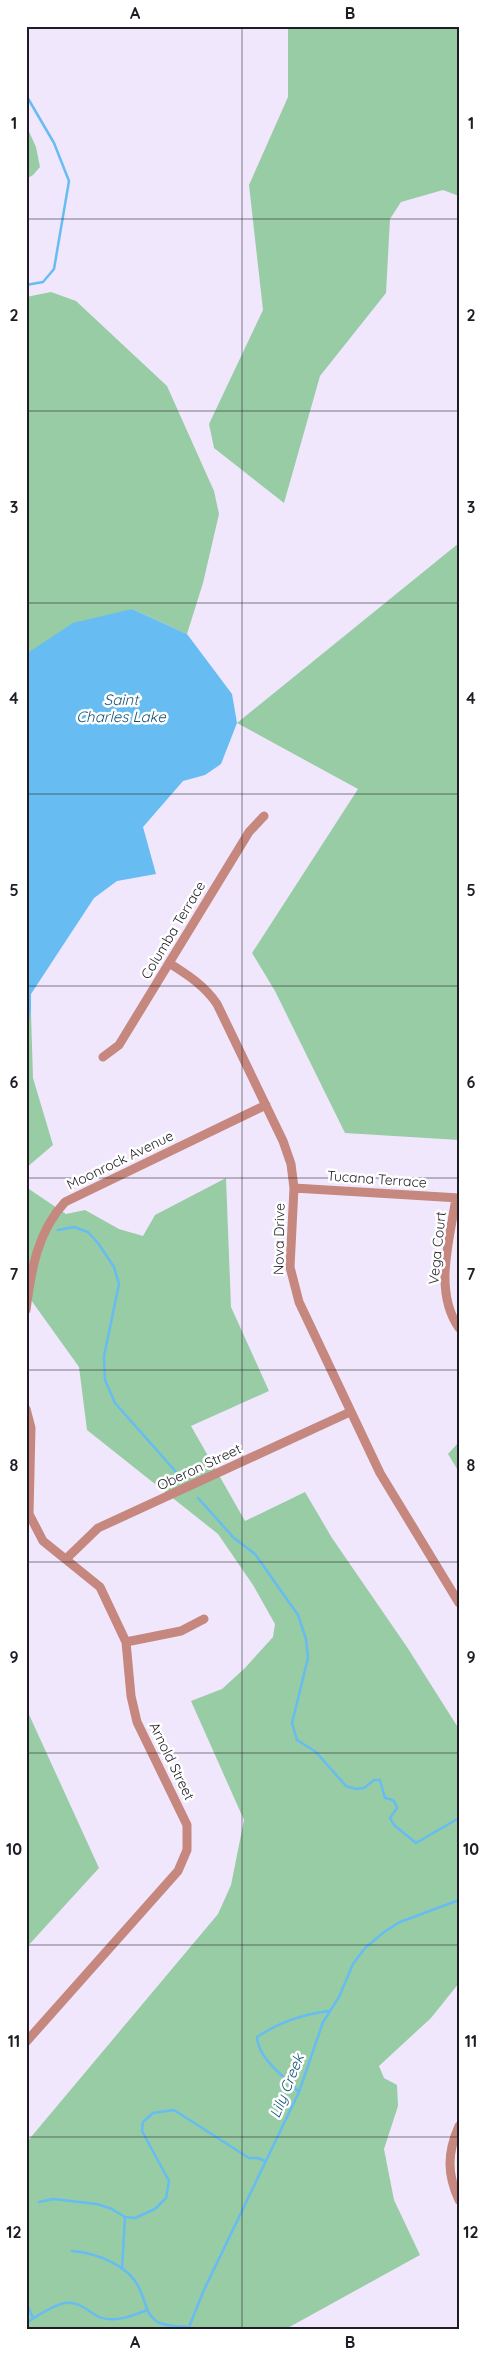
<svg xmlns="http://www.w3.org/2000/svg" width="485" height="2356" font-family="Quicksand,sans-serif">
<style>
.green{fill:#98cca5}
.water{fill:#67bcf2}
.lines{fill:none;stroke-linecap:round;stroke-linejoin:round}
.stream{stroke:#67bcf2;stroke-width:2.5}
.minor{stroke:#c5877e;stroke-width:9}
.grid{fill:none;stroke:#1f1c24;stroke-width:1;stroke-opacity:0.55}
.labels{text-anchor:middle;stroke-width:5;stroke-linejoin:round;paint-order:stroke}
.street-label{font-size:14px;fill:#1f1c24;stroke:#fff}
.water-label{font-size:15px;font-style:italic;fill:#155579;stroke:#fff}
.neatline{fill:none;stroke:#1f1c24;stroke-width:2}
.grid-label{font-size:16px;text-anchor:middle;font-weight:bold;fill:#1f1c24}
</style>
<rect width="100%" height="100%" fill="#f0e7fd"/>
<path class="green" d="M288,26H459V196L443,190L401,202L390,219L386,293L320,376L284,503L214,448L209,424L263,310L249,185L288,97Z
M26,125L36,147L40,167L33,175L26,179Z
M51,292L76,301L167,386L214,491L219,514L203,583L187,634L132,609L26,654V297Z
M459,543V1140L345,1133L275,991L252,953L358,789L237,723Z
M31,1013L33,1078L53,1145L26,1168V1015Z
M226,1178L231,1307L269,1391L191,1426L245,1521L305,1492L332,1538L407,1647L459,1729V1983L431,2018L379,2066L384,2078L397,2085L398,2106L384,2149L394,2200L420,2255L284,2330H26V2143L218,1914L231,1885L244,1820L191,1701L222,1689L245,1668L273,1637L275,1624L253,1585L218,1534L87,1430L79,1367L26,1293V1187L66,1214L85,1210L119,1229L143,1236L155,1215Z
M459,1442V1472L448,1454Z
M26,1708L99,1868L26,1948Z"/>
<path class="water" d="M132,609L187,634L232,694L237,723L221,764L205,775L183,781L143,827L156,874L117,881L94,898L31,994V1013L26,1015V654L73,623Z"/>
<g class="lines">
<path class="stream" d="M26,95L54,143L69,181L54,269L43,282L26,285
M26,1035L29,1014
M58,1230L74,1227L88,1232L98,1243L114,1267L119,1284L104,1356L105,1380L115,1403L177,1473
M26,1234H28
M198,1498L234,1538L255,1554L298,1615L306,1639L308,1658L292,1723L297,1740L316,1752L346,1786L356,1789L364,1788L374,1780H380L385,1798C393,1799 395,1801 397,1808L390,1818L394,1825L416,1843L459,1818
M299,2092C285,2077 258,2059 257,2037C280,2022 301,2015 328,2011
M39,2202L53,2199L97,2204L112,2209L125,2217L135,2218L155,2209L166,2198L169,2181L142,2131L143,2122L153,2113L174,2110L249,2158H258L265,2161
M72,2251C96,2253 130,2265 140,2290C145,2300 146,2314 156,2321C165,2327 179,2326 190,2327
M122,2269L125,2217
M26,2302L33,2318
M26,2323C38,2316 52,2305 65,2303C78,2301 87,2310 97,2316C113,2324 132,2316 147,2310
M188,2330L203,2292L299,2092L323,2022L339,1997L353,1964L365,1948L384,1932L400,1922L459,1900"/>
<path class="minor" d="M169,963C188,975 205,986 217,1004L283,1141L291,1164L294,1188L290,1267L299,1302L380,1473L459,1603
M103,1057L119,1045L249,832L264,816
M294,1188L459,1198
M456,1198C450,1239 433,1291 459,1328
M26,1310C31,1271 37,1232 65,1202L266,1105
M26,1409L31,1428L29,1514L43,1541L100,1587L126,1642L131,1696L137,1722L187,1825V1850L178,1871L26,2042
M67,1558L98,1528L350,1412
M126,1642L181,1631L204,1619
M459,2126C447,2153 447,2174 459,2200"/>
</g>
<path class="grid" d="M242,26V2330M26,219H459M26,411H459M26,603H459M26,794H459M26,986H459M26,1178H459M26,1370H459M26,1562H459M26,1753H459M26,1945H459M26,2137H459"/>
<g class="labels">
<g class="street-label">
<text transform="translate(173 930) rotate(-59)" y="5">Columba Terrace</text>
<text transform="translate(120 1160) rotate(-26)" y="5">Moonrock Avenue</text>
<text transform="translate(377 1179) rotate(4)" y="5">Tucana Terrace</text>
<text transform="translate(279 1239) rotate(-89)" y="5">Nova Drive</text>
<text transform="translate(437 1248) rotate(-84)" y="5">Vega Court</text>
<text transform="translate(199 1467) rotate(-25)" y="5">Oberon Street</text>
<text transform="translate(172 1761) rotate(64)" y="5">Arnold Street</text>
</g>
<g class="water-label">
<text x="121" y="705">Saint<tspan x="121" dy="17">Charles Lake</tspan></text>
<text transform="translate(287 2086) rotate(-68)" y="5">Lily Creek</text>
</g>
</g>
<rect width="485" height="2356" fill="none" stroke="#ffffff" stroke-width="55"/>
<rect x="28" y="28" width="430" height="2300" class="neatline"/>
<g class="grid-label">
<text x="135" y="19">A</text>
<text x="350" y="19">B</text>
<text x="14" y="129">1</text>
<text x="471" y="129">1</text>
<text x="14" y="321">2</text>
<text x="471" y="321">2</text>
<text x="14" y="513">3</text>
<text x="471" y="513">3</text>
<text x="14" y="704">4</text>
<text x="471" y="704">4</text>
<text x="14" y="896">5</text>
<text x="471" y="896">5</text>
<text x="14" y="1088">6</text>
<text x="471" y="1088">6</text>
<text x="14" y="1280">7</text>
<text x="471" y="1280">7</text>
<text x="14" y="1471">8</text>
<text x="471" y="1471">8</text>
<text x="14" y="1663">9</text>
<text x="471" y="1663">9</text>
<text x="14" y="1855">10</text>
<text x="471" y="1855">10</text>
<text x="14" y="2047">11</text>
<text x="471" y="2047">11</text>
<text x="14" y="2238">12</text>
<text x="471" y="2238">12</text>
<text x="135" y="2348">A</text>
<text x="350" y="2348">B</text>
</g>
</svg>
